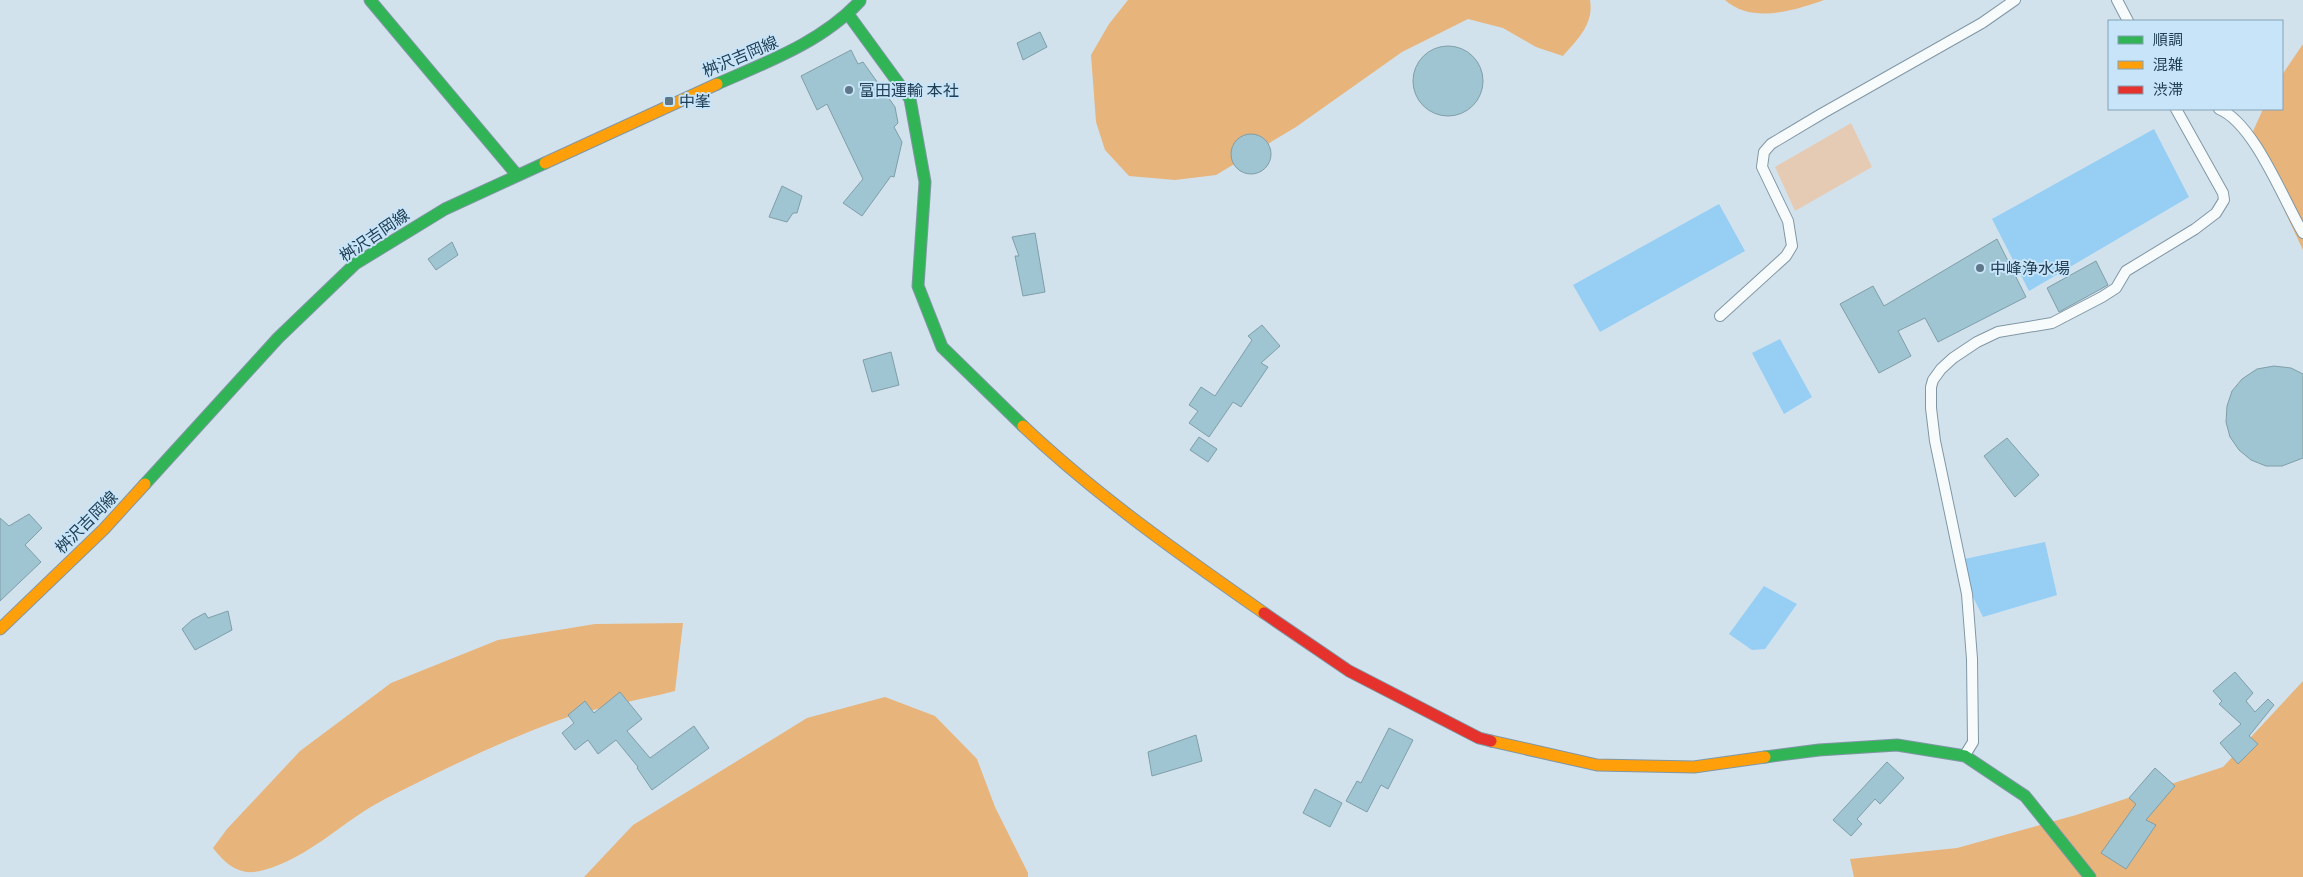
<svg xmlns="http://www.w3.org/2000/svg" width="2303" height="877" font-family="'IBM Plex Sans','Noto Sans JP',sans-serif">
<style>
.green{fill:#e6cbb4}
.forest{fill:#e7b47b}
.water{fill:#96cef4}
.building{fill:#a0c5d2;stroke:#7e9ea8}
.lines{fill:none;stroke-linecap:round;stroke-linejoin:round}
.lane-casing{stroke:#8097a5;stroke-width:12}
.fast-casing{stroke:#8097a5;stroke-width:13}
.slow-casing{stroke:#8097a5;stroke-width:13}
.jam-casing{stroke:#8097a5;stroke-width:13}
.lane{stroke:#f8fbfc;stroke-width:10}
.fast{stroke:#30b455;stroke-width:11}
.slow{stroke:#ff9f0a;stroke-width:11}
.jam{stroke:#e5322d;stroke-width:11}
.poi-dot{fill:#5e788a;stroke:#c7e4f8;stroke-width:2}
.labels{text-anchor:middle;stroke-width:4;stroke-linejoin:round;paint-order:stroke}
.street-label{font-size:16px;fill:#203f54;stroke:#c7e4f8}
.poi-label{font-size:16px;fill:#203f54;stroke:#c7e4f8;text-anchor:start}
</style>
<rect width="100%" height="100%" fill="#d2e2ed"/>
<path class="green" d="M1851,123L1872,167L1795,211L1775,167Z"/>
<path class="forest" d="M1128,0H1590C1594,24 1578,39 1563,56L1536,47L1503,28L1468,19L1402,52L1296,127L1216,175L1175,180L1129,176L1105,150L1096,122L1091,55L1109,24Z
M1725,0H1824C1793,11 1752,24 1725,0Z
M2303,44V250L2250,138L2263,109H2282V75Z
M683,623L675,691C636,701 591,708 554,722C495,744 440,771 385,799C344,820 309,858 264,870C241,877 227,866 213,848L227,829L300,751L391,683L498,640L595,624Z
M2303,681V877H1854L1850,859L1957,848L2076,815L2223,767Z
M885,697L935,716L977,759L995,807L1028,873V877H584L633,825L807,718Z"/>
<path class="water" d="M2154,129L2189,197L2029,291L1992,219Z
M1719,204L1745,251L1600,332L1573,285Z
M1780,339L1812,397L1784,414L1752,353Z
M2045,542L2057,595L1983,617L1955,561Z
M1764,586L1797,604L1765,649L1752,650L1729,634Z"/>
<path class="building" d="M1040,32L1047,47L1023,60L1017,43Z
M1413 81a35 35 0 1 1 70 0a35 35 0 1 1-70 0Z
M851,50L858,64L863,62L895,107L898,123L894,127L902,142L894,177L891,176L862,216L843,203L863,179L827,104L817,110L801,76Z
M1231 154a20 20 0 1 1 40 0a20 20 0 1 1-40 0Z
M782,186L802,196L797,213H793L787,222L769,217Z
M1035,233L1045,292L1023,296L1015,256H1019L1012,237Z
M1997,239L2026,297L1938,342L1925,318L1898,331L1911,356L1879,373L1840,304L1873,286L1884,306Z
M452,242L458,255L436,270L428,259Z
M2096,261L2108,285L2059,312L2047,288Z
M1262,325L1280,346L1261,363L1268,367L1241,407L1233,402L1209,437L1189,423L1198,411L1189,405L1201,387L1215,396L1252,340L1248,336Z
M891,352L899,385L872,392L863,360Z
M2274,366L2291,368L2303,374V458L2282,466H2266L2251,460L2239,450L2230,437L2226,422L2227,406L2232,391L2242,379L2257,369Z
M1199,437L1217,449L1208,462L1190,450Z
M2007,438L2039,475L2015,497L1984,456Z
M29,514L42,528L25,545L41,562L0,601V518L9,526Z
M228,611L232,630L195,650L182,629L192,620L205,613L208,618Z
M2235,672L2253,693L2246,701L2255,712L2268,699L2274,705L2249,736L2258,744L2238,764L2220,743L2241,724L2219,704L2222,701L2213,691Z
M620,692L642,719L627,731L650,758L694,726L709,748L652,790L637,768L638,767L616,740L598,754L588,740L575,750L562,733L574,723L568,715L585,701L594,713Z
M1389,728L1413,740L1388,789L1381,785L1367,812L1346,801L1357,781L1361,783Z
M1196,735L1202,761L1152,776L1148,752Z
M1887,762L1904,778L1880,804L1875,799L1857,819L1862,824L1851,836L1833,820Z
M2155,768L2175,786L2146,820L2156,825L2126,869L2101,853L2136,804L2129,798Z
M1315,789L1342,803L1330,827L1303,813Z"/>
<g class="lines">
<g class="lane-casing">
<path id="lane" d="M2117,0L2128,21
M2219,109C2254,123 2283,199 2303,233
M1720,316L1786,256L1792,246L1788,221L1762,167L1764,152L1771,144L1823,113L1982,23L2015,0
M1965,755L1973,742L1972,659L1967,594L1935,441L1931,408V387L1933,380L1941,369L1953,358L1977,342L1998,332L2052,323L2102,297L2116,288L2126,271L2195,229L2216,213L2224,200L2223,193L2176,109"/>
</g>
<g class="fast-casing">
<path id="fast" d="M370,0L517,175
M848,14L910,99L925,182L918,286L942,347L1023,426
M717,84C767,62 822,42 860,1
M145,484L278,338L355,264L445,209L545,163
M1765,757L1819,750L1897,745L1965,756L2025,796L2090,877"/>
</g>
<g class="slow-casing">
<path id="slow" d="M545,163L717,84
M1023,426C1097,496 1181,555 1264,613
M0,629L104,529L145,484
M1491,741L1597,765L1694,767L1765,757"/>
</g>
<g class="jam-casing">
<path id="jam" d="M1264,613L1349,671L1479,738L1491,741"/>
</g>
<use href="#lane" class="lane"/>
<use href="#fast" class="fast"/>
<use href="#slow" class="slow"/>
<use href="#jam" class="jam"/>
</g>
<g class="poi-dot">
<circle cx="849" cy="90" r="5"/>
<rect x="664" y="96" width="10" height="10" rx="2.5"/>
<circle cx="1980" cy="268" r="5"/>
</g>
<g class="labels">
<g class="street-label">
<text transform="translate(740 56) rotate(-23)" y="6">桝沢吉岡線</text>
<text transform="translate(374 235) rotate(-34)" y="6">桝沢吉岡線</text>
<text transform="translate(86 522) rotate(-45)" y="6">桝沢吉岡線</text>
</g>
<g class="poi-label">
<text x="859" y="96">富田運輸 本社</text>
<text x="679" y="107">中峯</text>
<text x="1990" y="274">中峰浄水場</text>
</g>
</g>
<rect x="2108" y="20" width="175" height="90" fill="#c7e4f8" stroke="#84a2b6"/>
<rect x="2118" y="36" width="25" height="8" fill="#30b455" stroke="#84a2b6"/>
<text x="2153" y="45" font-size="15" fill="#203f54">順調</text>
<rect x="2118" y="61" width="25" height="8" fill="#ff9f0a" stroke="#84a2b6"/>
<text x="2153" y="70" font-size="15" fill="#203f54">混雑</text>
<rect x="2118" y="86" width="25" height="8" fill="#e5322d" stroke="#84a2b6"/>
<text x="2153" y="95" font-size="15" fill="#203f54">渋滞</text>
</svg>
